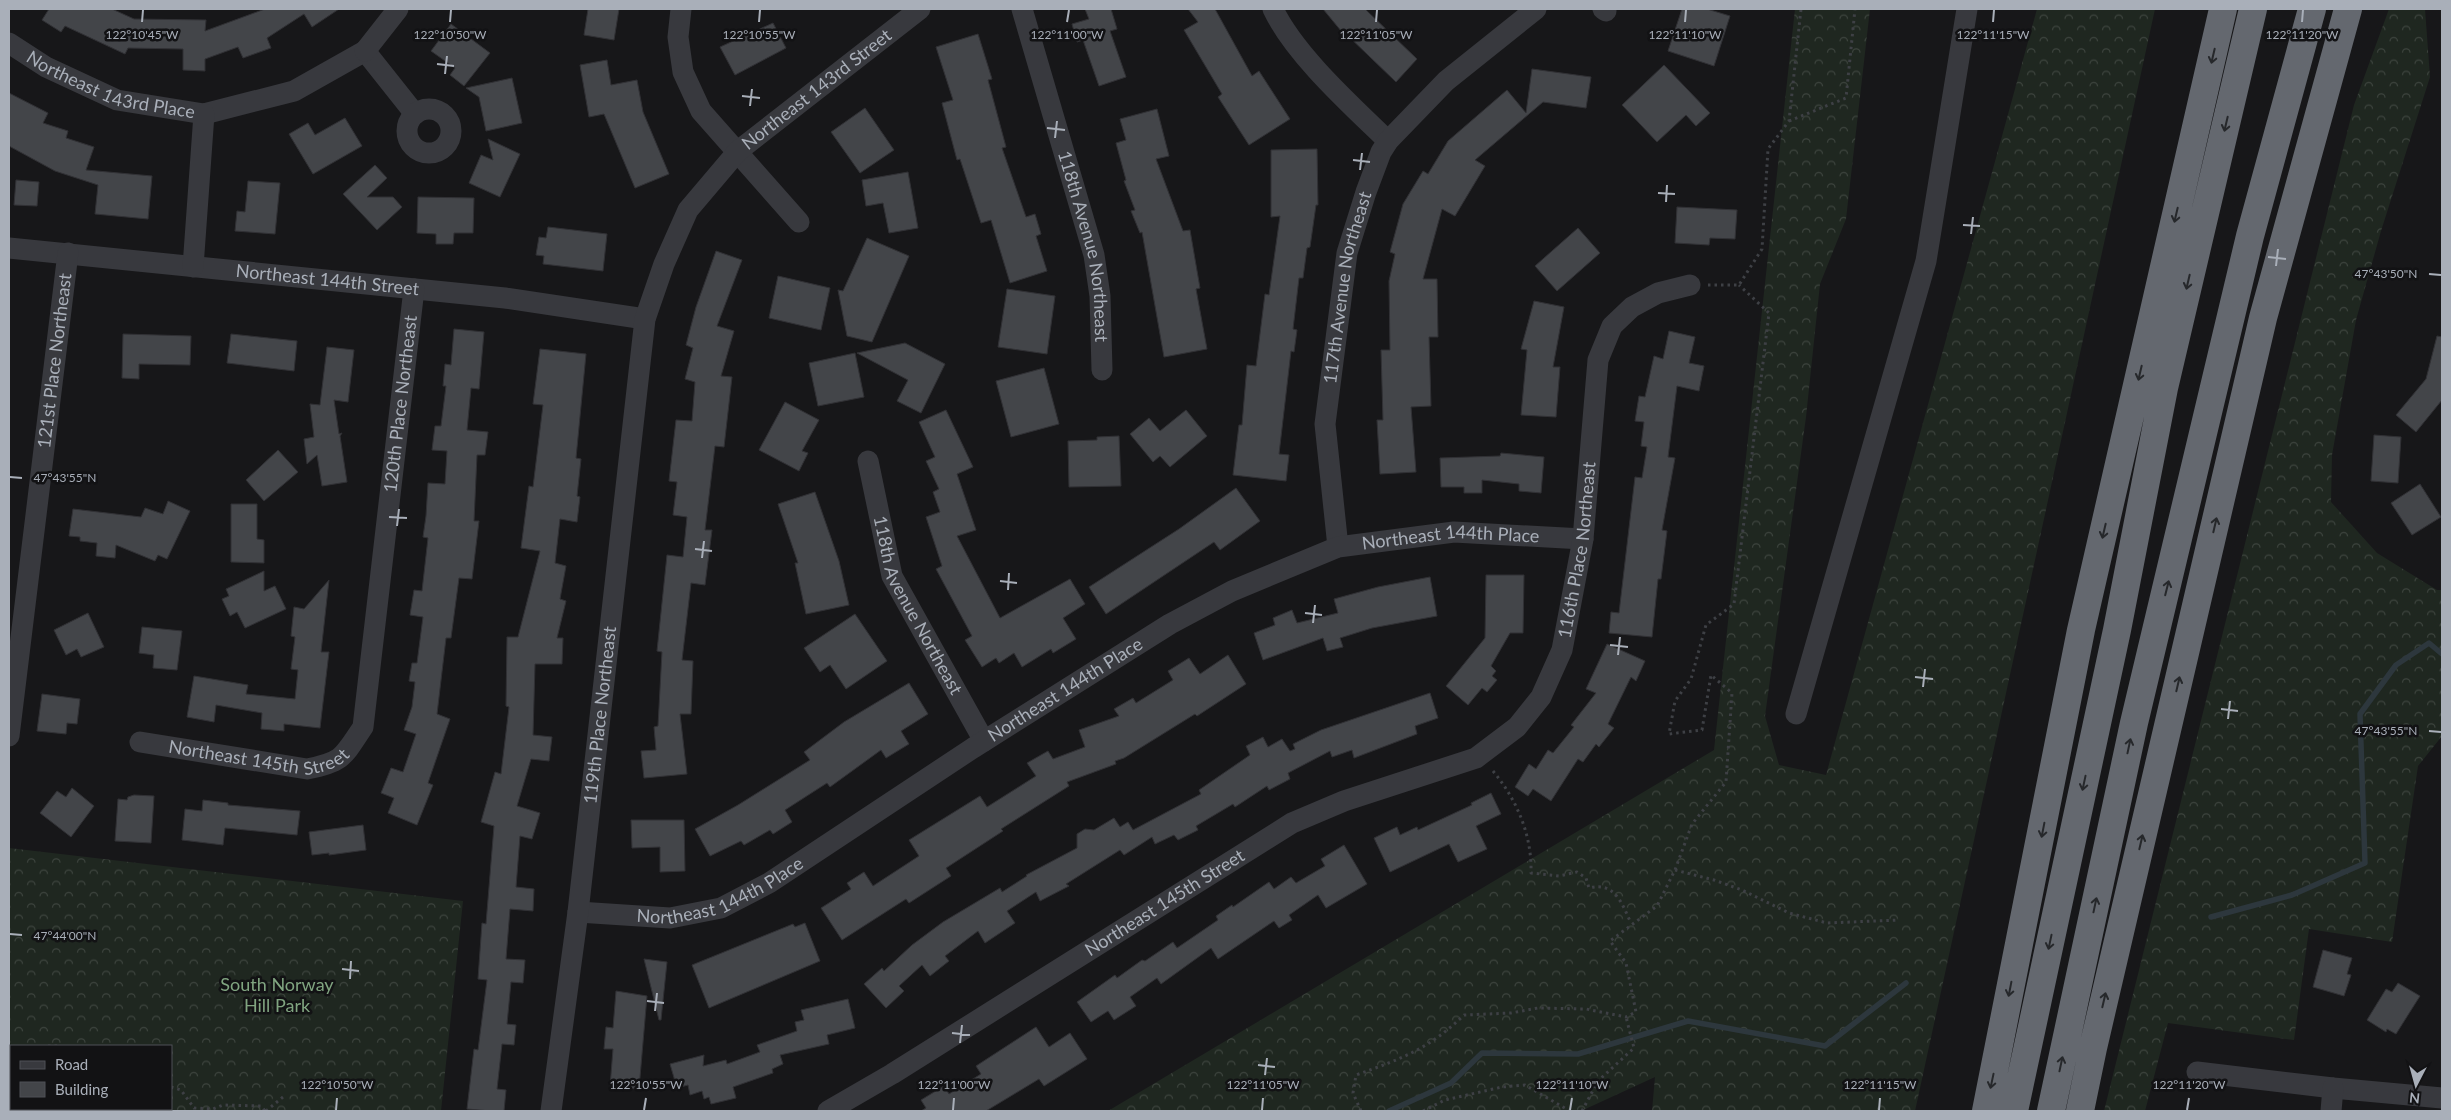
<svg xmlns="http://www.w3.org/2000/svg" width="2451" height="1120" font-family="Lato,sans-serif">
<style>
.forest{fill:url(#forest-crowns);fill-rule:evenodd}
.lines{fill:none;stroke-linecap:round;stroke-linejoin:round}
.stream{stroke:#2d373d;stroke-width:5.5}
.building{fill:#434549;stroke:#313135}
.path{stroke:#3e4045;stroke-width:3;stroke-dasharray:2.5 4;stroke-linecap:butt}
.minor{stroke:#38393e;stroke-width:21}
.highway{stroke:#64686f;stroke-width:28}
.oneway{stroke:#26282b}
.ticks{fill:none;stroke:#a9afb9;stroke-width:2}
.labels{text-anchor:middle;stroke-width:5;stroke-linejoin:round;paint-order:stroke}
.street-label{font-size:18px;fill:#a9afb9;stroke:#121214}
.park-label{font-size:18px;fill:#80a480;stroke:#121214}
.ticks-label{font-size:12px;text-anchor:middle;fill:#a9afb9;stroke:#121214;stroke-width:5;stroke-linejoin:round;paint-order:stroke}
</style>
<defs>
<pattern id="forest-crowns" width="20" height="18" patternUnits="userSpaceOnUse" patternTransform="scale(1.25)"><rect width="20" height="18" fill="#1f2720"/><path d="M2 6a3 3 0 1 1 6 0M12 15a3 3 0 1 1 6 0" fill="none" stroke="#3d443e"/></pattern>
</defs>
<rect width="100%" height="100%" fill="#171719"/>
<path class="forest" d="M1795,9H1870L1846,219L1820,284L1806,417L1765,716L1779,765L1826,775L2037,9H2155L1915,1111H1652L1655,1077L1581,1111H1108L1714,750Z
M2389,9H2425L2430,77L2381,231L2356,320L2332,455L2331,502L2377,553L2437,590H2442V736L2418,766L2392,942L2309,929L2294,1040L2168,1023L2145,1111H2104L2354,105Z
M9,848L463,901L441,1111H9ZM11,1046H171V1109H11Z"/>
<g class="lines">
<path class="stream" d="M2211,917L2292,895L2365,863L2360,714L2396,665L2429,643L2442,654
M1389,1111L1451,1083L1482,1053L1578,1054L1688,1021L1825,1046L1906,983"/>
</g>
<path class="building" d="M49,9H112L134,19L206,20L205,31L265,9H339L312,27L304,14L267,38L271,48L243,58L238,47L205,59V71L183,70V49L128,48L125,54L65,26L61,32L42,20Z
M588,9H619L614,40L584,35Z
M1085,9H1111L1117,29L1110,31L1126,77L1099,86L1083,40L1077,42L1072,24L1089,19Z
M1188,9H1215L1252,76L1259,71L1290,119L1249,145L1218,97L1222,94L1184,30L1198,22Z
M1323,9H1365L1417,59L1396,82L1343,31L1342,32Z
M1682,9H1707L1730,16L1714,66L1668,51Z
M773,23L786,48L735,75L720,47Z
M451,24L490,53L464,86L450,75L455,68L431,51Z
M978,34L992,79L988,80L1006,147L1002,148L1026,217L1035,214L1041,234L1036,236L1047,271L1010,283L991,220L981,223L960,159L957,160L942,103L953,100L936,47Z
M607,60L611,85L637,80L643,112L669,174L635,188L604,114L589,117L580,65Z
M1664,65L1710,113L1696,126L1686,115L1657,142L1622,105Z
M1532,69L1591,77L1586,108L1543,102L1475,160L1485,166L1455,216L1442,209L1423,279H1437L1438,337H1429L1431,406L1411,407L1416,472L1380,474L1377,420H1383L1381,350H1390L1389,281L1395,254L1390,252L1403,204L1423,171L1428,174L1448,141L1507,90L1526,113Z
M512,78L522,123L486,131L479,97L466,88Z
M9,93L48,113L43,123L68,131L66,138L94,147L86,170L152,176L148,219L95,214L98,185L55,171L9,146Z
M865,108L894,150L860,173L831,132Z
M1157,109L1169,156L1156,159L1183,231L1190,230L1200,288L1196,289L1207,349L1164,357L1142,232L1140,233L1131,211L1135,210L1124,181L1126,180L1116,143L1126,140L1120,119Z
M345,118L362,146L313,174L289,134L308,123L315,135Z
M488,139L520,154L500,197L469,183L481,155L493,160Z
M1317,149L1318,205H1316L1310,247L1307,248L1303,278H1299L1293,329L1297,330L1294,352L1291,351L1279,454L1289,455L1286,481L1233,475L1239,425H1242L1247,365L1256,366L1265,294L1269,295L1280,216L1271,217V150Z
M375,165L387,178L367,197H393L402,207L377,230L343,194Z
M908,172L918,228L889,233L883,203L866,206L862,180Z
M16,180L39,182L37,206L14,205Z
M248,181L280,183L275,234L235,231L237,211L245,212Z
M418,197L474,198L473,233H454L453,244H436V234L417,233Z
M1677,207L1737,210L1735,239L1710,238L1709,245L1675,243Z
M548,227L607,234L603,271L543,264L544,256L536,255L539,237L546,238Z
M1578,228L1600,253L1557,291L1535,266Z
M867,238L909,256L872,342L847,336L838,290L843,291Z
M716,251L742,260L717,326L734,331L721,376L732,377L724,447L715,446L705,530H712L705,585L691,583L682,660L693,661L691,714H680L687,774L644,778L641,751L656,750L654,727L658,726L662,652L657,651L667,555L683,557L687,517L673,515L677,482L669,481L676,420L692,421L695,382L685,379L693,348L686,345L696,307Z
M778,276L830,288L821,330L769,318Z
M1007,289L1055,296L1047,354L998,347Z
M1534,301L1564,307L1553,367H1560L1556,417L1521,415L1527,350L1521,349Z
M454,329L484,332L479,389L471,388L467,430L488,432L485,455H477L474,521H479L472,579L459,578L451,638H446L437,714L450,719L428,783L433,785L417,825L388,813L394,798L381,793L391,768L403,772L416,734L404,730L412,707L415,682L409,681L412,663H417L423,617L410,615L414,590L422,591L428,538L423,537L426,516L428,483L445,484L447,451L432,450L435,426H441L446,386H443L445,364L451,365Z
M1669,331L1695,337L1689,363L1704,366L1699,391L1677,386L1668,457L1675,458L1662,530L1667,531L1661,579H1658L1652,637L1609,633L1611,612L1619,613L1635,477L1642,478L1647,447L1641,446L1644,422L1635,421L1639,396L1645,397L1654,356L1663,359Z
M123,334L191,336L190,365L139,364V379L122,378Z
M231,334L297,341L294,371L227,363Z
M2437,336L2442,337V400L2416,432L2396,415L2426,379Z
M905,343L945,364L921,413L897,401L908,380L857,353Z
M327,347L354,350L348,402L334,400L339,434L342,433L340,436L347,482L322,486L317,455L307,464L304,439L314,437L310,404L320,405Z
M540,349L586,354L576,458L581,459L577,496L580,497L577,522L560,519L555,563L566,566L560,599L566,601L557,638H563L562,664H535L533,735L552,737L549,761L531,759L517,806L540,813L532,839L520,836L516,887L534,889L533,911L510,909L506,959L525,960L523,983L511,982L507,1024L516,1025L514,1045L502,1044L497,1089L506,1090L504,1111H491L467,1109L474,1049L478,1050L487,980L478,979L482,923L486,924L494,826L481,822L495,772L501,774L509,707L506,706L507,637H518L540,551L521,548L529,486L533,487L543,405L533,404Z
M855,353L864,397L818,406L809,363Z
M1044,368L1059,424L1011,437L996,381Z
M785,402L819,420L802,451L808,453L799,471L759,450Z
M946,410L973,467L957,474L976,530L957,536L1000,618L1070,579L1085,604L1063,618L1076,639L1053,653L1051,649L1022,667L1014,653L999,663L996,658L982,667L965,640L972,636L936,569L942,566L926,517L940,512L933,492L939,489L926,461L935,457L919,422Z
M1186,410L1207,436L1170,467L1160,456L1153,462L1130,434L1149,418L1160,431Z
M2374,435L2401,437L2398,483L2371,481Z
M1119,436L1121,486L1069,487L1068,441L1097,440V437Z
M278,450L298,472L264,501L246,480Z
M1501,453L1544,457L1541,493L1519,491V484L1482,480V493H1464V487H1441L1440,458L1500,456Z
M2420,484L2441,517L2412,535L2391,503Z
M1236,488L1260,521L1220,550L1214,542L1106,614L1089,587L1179,529Z
M815,492L839,561L849,605L806,614L795,563H798L778,504Z
M168,501L190,511L167,559L158,555L155,561L116,545L115,558L96,556L97,543L80,541V537L69,536L73,509L141,517L145,508L163,514Z
M231,504H257V539L264,540V563L231,562Z
M264,571V591L275,586L286,609L245,628L237,612L230,616L222,599L229,596L226,589Z
M1486,575H1524L1523,633H1510L1491,666L1496,671L1492,676L1497,680L1487,692L1482,688L1468,705L1446,686L1485,638Z
M1430,577L1437,616L1372,628L1340,638L1343,647L1327,651L1323,638L1263,660L1254,633L1275,625L1273,618L1292,610L1297,623L1338,613L1334,599L1378,587Z
M329,580L321,652H329L320,728L284,724V731L261,729L262,713L216,705L214,722L187,717L194,676L248,685L246,694L295,699L298,670L291,669L295,637L291,636L294,607L304,609Z
M88,613L104,647L81,657L77,649L66,655L54,630Z
M855,614L887,661L846,689L830,665L820,672L804,648Z
M142,627L182,631L177,670L153,668L154,655L139,653Z
M1607,644L1645,661L1636,681L1631,677L1608,724L1614,728L1599,747L1596,744L1583,762L1578,759L1551,801L1533,789L1528,796L1515,787L1529,764L1536,769L1548,750L1553,753L1574,727L1571,725L1596,693L1586,689Z
M1228,655L1246,684L1197,716L1195,714L1124,758L1115,761L1116,764L1067,782L1069,786L1001,829L1003,831L946,868L951,876L909,903L906,899L842,940L821,908L851,889L847,883L864,872L873,886L919,856L909,840L980,796L987,807L1036,776L1027,763L1048,751L1053,759L1085,747L1079,730L1119,716L1114,709L1133,698L1136,703L1173,680L1168,671L1189,658L1200,674Z
M909,683L928,714L901,731L909,744L886,758L881,750L830,787L827,783L785,810L792,822L773,834L770,830L744,845L741,841L710,856L695,829L738,805L810,760L804,752L844,722Z
M1430,693L1438,718L1415,726L1417,734L1354,758L1352,750L1332,757L1330,751L1288,773L1290,779L1269,790L1267,786L1235,807L1233,804L1196,826L1198,830L1178,840L1174,835L1155,844L1152,837L1124,855L1120,850L1066,884L1069,886L1040,901L1036,892L1007,911L1015,923L985,943L978,931L945,956L949,961L930,976L922,965L899,986L904,991L886,1008L864,984L882,968L884,971L912,945L943,922L1000,888L1002,892L1027,876L1026,875L1077,848V834L1085,829L1094,830L1114,818L1120,827L1128,822L1133,830L1201,794L1199,790L1250,755L1246,746L1263,737L1268,747L1282,739L1290,751L1295,749L1293,744L1321,730Z
M42,694L80,699L77,724L67,723L66,734L37,731Z
M72,788L94,806L71,837L40,813L57,791L66,797Z
M1491,793L1501,814L1476,826L1487,849L1458,862L1449,844L1390,872L1374,838L1397,827L1400,835L1417,827L1418,830L1472,805L1471,803Z
M134,795L154,796L151,843L115,841L118,799L127,800L128,797Z
M203,800L228,803V805L300,811L297,835L225,828L223,845L182,840L185,809L202,811Z
M631,820H684L685,871L660,872V847L632,848Z
M363,825L366,850L329,855V853L312,855L309,832Z
M1344,845L1367,884L1326,908L1318,895L1289,915L1292,920L1279,928L1274,921L1218,959L1211,948L1161,984L1157,978L1130,997L1136,1006L1114,1020L1108,1011L1091,1022L1077,1002L1115,975L1117,978L1142,960L1145,961L1173,942L1177,948L1218,920L1216,916L1232,905L1233,907L1269,882L1274,889L1291,877L1296,883L1325,866L1321,859Z
M805,923L820,961L709,1008L692,965L793,924L795,927Z
M2323,950L2352,958L2347,974L2351,975L2344,996L2313,987Z
M644,959L667,962L661,1020H659Z
M2398,983L2420,996L2396,1034L2387,1029L2386,1032L2367,1020L2386,989L2392,992Z
M616,991L647,996L639,1089L610,1087L613,1049H604L606,1027L613,1028Z
M848,999L855,1028L827,1035L829,1044L780,1055L783,1064L772,1069L773,1073L733,1087L736,1098L711,1104L709,1097L704,1099L702,1091L690,1095L688,1085L677,1088L670,1064L704,1055L703,1066L726,1060L727,1064L760,1052L757,1045L797,1031L795,1022L804,1020L801,1010Z
M1036,1027L1049,1047L1070,1033L1087,1059L1044,1086L1039,1079L986,1111H921L926,1108L921,1100L944,1086L949,1094L981,1074L976,1066Z"/>
<g class="lines">
<path class="path" d="M1789,121L1846,98L1855,9
M1708,285H1739L1762,249L1768,149L1789,121L1801,9
M1493,771C1517,800 1532,835 1531,873L1559,876L1577,872L1586,878L1589,888C1615,881 1622,904 1631,923
M1675,870L1714,880L1742,890L1789,913L1827,923L1899,920
M48,1046H59
M9,1049H11
M171,1087L181,1090L194,1108L213,1109L223,1105L261,1106L265,1111
M266,1111L283,1097
M1361,1111L1353,1093L1356,1075C1401,1059 1429,1049 1464,1015L1511,1013L1538,1008L1586,1009L1626,1017L1636,1012L1626,963L1610,941L1657,906L1675,870L1692,824L1726,782L1732,693L1711,675L1702,730L1669,734L1675,701L1691,679L1706,625L1734,604L1769,313L1739,285
M1423,1111L1445,1100L1502,1087L1525,1085L1570,1111
M1582,1111L1598,1081L1634,1048L1626,1017"/>
<g class="minor">
<path d="M681,9L678,37L683,72L701,111L799,222"/>
<path id="s1" d="M1022,9L1094,255L1100,296L1102,370"/>
<path d="M1273,9C1295,55 1351,105 1388,141"/>
<path d="M1603,9L1606,11"/>
<path id="s2" d="M9,43L46,67L117,100L204,114L294,91L365,51L415,114"/>
<path d="M365,51L398,9"/>
<circle cx="429" cy="131" r="22"/>
<path id="s3" d="M9,248L505,298L645,319"/>
<path d="M193,267L204,114"/>
<path id="s4" d="M868,461L892,576L984,741"/>
<path id="s5" d="M1338,547L1325,424L1347,253L1366,192L1381,152L1388,141L1446,81L1536,9"/>
<path d="M1796,714L1926,261L1967,9"/>
<path id="s6" d="M9,736L68,253"/>
<path id="s7" d="M140,742L307,769C343,762 343,757 363,727L414,289"/>
<path id="s8" d="M578,912L670,918L721,908L769,883L973,748L1170,624L1232,591L1338,547L1454,532L1583,539"/>
<path d="M2197,1072L2333,1088L2442,1098"/>
<path id="s9" d="M551,1111L578,912L645,319L664,264L688,210L738,151L920,9"/>
<path id="s10" d="M828,1111L892,1074L1292,823L1344,801L1476,758L1517,727L1541,697L1562,650L1583,539L1598,360L1612,326L1632,307L1658,293L1690,285"/>
<path d="M2331,1111L2333,1088"/>
</g>
<path class="highway" d="M1986,1111L2081,630L2223,9
M2014,1111L2117,630L2164,388L2253,9
M2051,1111L2134,723L2250,236L2312,9
M2080,1111L2093,1048L2263,318L2348,9"/>
</g>
<defs><path id="oneway-shaft" d="M-6 0H5M1.5-3L5.5 0L1.5 3" fill="none" stroke-width="1.6" stroke-linecap="round" stroke-linejoin="round" transform="scale(1.25)"/></defs>
<g class="oneway">
<use href="#oneway-shaft" transform="translate(2213 56) rotate(103)"/>
<use href="#oneway-shaft" transform="translate(2226 124) rotate(103)"/>
<use href="#oneway-shaft" transform="translate(2176 215) rotate(103)"/>
<use href="#oneway-shaft" transform="translate(2188 282) rotate(103)"/>
<use href="#oneway-shaft" transform="translate(2140 373) rotate(103)"/>
<use href="#oneway-shaft" transform="translate(2215 525) rotate(-77)"/>
<use href="#oneway-shaft" transform="translate(2104 531) rotate(103)"/>
<use href="#oneway-shaft" transform="translate(2167 588) rotate(-76)"/>
<use href="#oneway-shaft" transform="translate(2178 684) rotate(-77)"/>
<use href="#oneway-shaft" transform="translate(2129 746) rotate(-78)"/>
<use href="#oneway-shaft" transform="translate(2084 783) rotate(102)"/>
<use href="#oneway-shaft" transform="translate(2043 830) rotate(101)"/>
<use href="#oneway-shaft" transform="translate(2141 842) rotate(-77)"/>
<use href="#oneway-shaft" transform="translate(2095 905) rotate(-78)"/>
<use href="#oneway-shaft" transform="translate(2050 942) rotate(102)"/>
<use href="#oneway-shaft" transform="translate(2010 989) rotate(101)"/>
<use href="#oneway-shaft" transform="translate(2104 1000) rotate(-77)"/>
<use href="#oneway-shaft" transform="translate(2061 1064) rotate(-78)"/>
<use href="#oneway-shaft" transform="translate(1992 1081) rotate(102)"/>
</g>
<path class="ticks" d="M142,22L143,10M450,22L451,10M759,22L760,10M1067,22L1069,10M1376,22L1377,10M1685,22L1686,10M1993,22L1994,10M2302,22L2303,10M437,64L454,66M445,74L447,56M742,96L760,98M750,106L752,89M1047,128L1065,130M1055,138L1057,121M1353,160L1370,162M1360,170L1362,153M1658,193L1675,194M1666,202L1667,185M1963,225L1980,226M1971,234L1973,217M2268,257L2286,259M2276,266L2278,249M2429,274L2441,275M10,477L22,478M389,517L407,518M397,526L399,509M695,549L712,551M702,558L704,541M1000,581L1017,583M1008,590L1009,573M1305,613L1322,615M1313,623L1315,605M1610,645L1628,647M1618,655L1620,637M1915,677L1933,679M1923,687L1925,669M2221,709L2238,711M2228,719L2230,701M2429,731L2441,732M10,934L22,935M342,969L359,971M350,979L351,961M647,1001L664,1003M655,1011L657,993M952,1033L970,1035M960,1043L962,1025M1258,1065L1275,1067M1265,1075L1267,1058M336,1110L337,1098M644,1110L646,1098M953,1110L954,1098M1262,1110L1263,1098M1570,1110L1572,1098M1879,1110L1880,1098M2187,1110L2189,1098"/>
<g class="labels">
<g class="street-label">
<text dy="6" stroke="none"><textPath href="#s2" startOffset="112">Northeast 143rd Place</textPath></text>
<text dy="6" stroke="none"><textPath href="#s9" startOffset="1092">Northeast 143rd Street</textPath></text>
<text dy="6" stroke="none"><textPath href="#s1" startOffset="246">118th Avenue Northeast</textPath></text>
<text dy="6" stroke="none"><textPath href="#s3" startOffset="320">Northeast 144th Street</textPath></text>
<text dy="6" stroke="none"><textPath href="#s5" startOffset="262">117th Avenue Northeast</textPath></text>
<text dy="6" stroke="none"><textPath href="#s6" startOffset="378">121st Place Northeast</textPath></text>
<text dy="6" stroke="none"><textPath href="#s7" startOffset="568">120th Place Northeast</textPath></text>
<text dy="6" stroke="none"><textPath href="#s8" startOffset="974">Northeast 144th Place</textPath></text>
<text dy="6" stroke="none"><textPath href="#s10" startOffset="984">116th Place Northeast</textPath></text>
<text dy="6" stroke="none"><textPath href="#s4" startOffset="154">118th Avenue Northeast</textPath></text>
<text dy="6" stroke="none"><textPath href="#s8" startOffset="552">Northeast 144th Place</textPath></text>
<text dy="6" stroke="none"><textPath href="#s9" startOffset="399">119th Place Northeast</textPath></text>
<text dy="6" stroke="none"><textPath href="#s7" startOffset="121">Northeast 145th Street</textPath></text>
<text dy="6" stroke="none"><textPath href="#s8" startOffset="148">Northeast 144th Place</textPath></text>
<text dy="6" stroke="none"><textPath href="#s10" startOffset="396">Northeast 145th Street</textPath></text>
</g>
<g class="park-label">
<text x="277" y="991">South Norway<tspan x="277" dy="21">Hill Park</tspan></text>
</g>
</g>
<g class="ticks-label">
<text x="142" y="39">122°10'45"W</text>
<text x="450" y="39">122°10'50"W</text>
<text x="759" y="39">122°10'55"W</text>
<text x="1067" y="39">122°11'00"W</text>
<text x="1376" y="39">122°11'05"W</text>
<text x="1685" y="39">122°11'10"W</text>
<text x="1993" y="39">122°11'15"W</text>
<text x="2302" y="39">122°11'20"W</text>
<text x="2386" y="278">47°43'50"N</text>
<text x="65" y="482">47°43'55"N</text>
<text x="2386" y="735">47°43'55"N</text>
<text x="65" y="940">47°44'00"N</text>
<text x="337" y="1089">122°10'50"W</text>
<text x="646" y="1089">122°10'55"W</text>
<text x="954" y="1089">122°11'00"W</text>
<text x="1263" y="1089">122°11'05"W</text>
<text x="1572" y="1089">122°11'10"W</text>
<text x="1880" y="1089">122°11'15"W</text>
<text x="2189" y="1089">122°11'20"W</text>
</g>
<rect width="2451" height="1120" fill="none" stroke="#a9afb9" stroke-width="20"/>
<rect x="10" y="1045" width="162" height="65" fill="#121214" stroke="#4e5156"/>
<rect x="20" y="1061" width="25" height="8" fill="#38393e" stroke="#4e5156"/>
<text x="55" y="1070" font-size="15" fill="#a9afb9">Road</text>
<rect x="20" y="1082" width="25" height="15" fill="#434549" stroke="#4e5156"/>
<text x="55" y="1095" font-size="15" fill="#a9afb9">Building</text>
<g transform="translate(2416 1085) rotate(186)" stroke="#121214" stroke-width="4" paint-order="stroke">
<path d="M0-4L9 19L0 12L-9 19Z" fill="#a9afb9"/>
<text y="-8" font-size="14" font-weight="bold" text-anchor="middle" fill="#a9afb9">N</text>
</g>
</svg>
